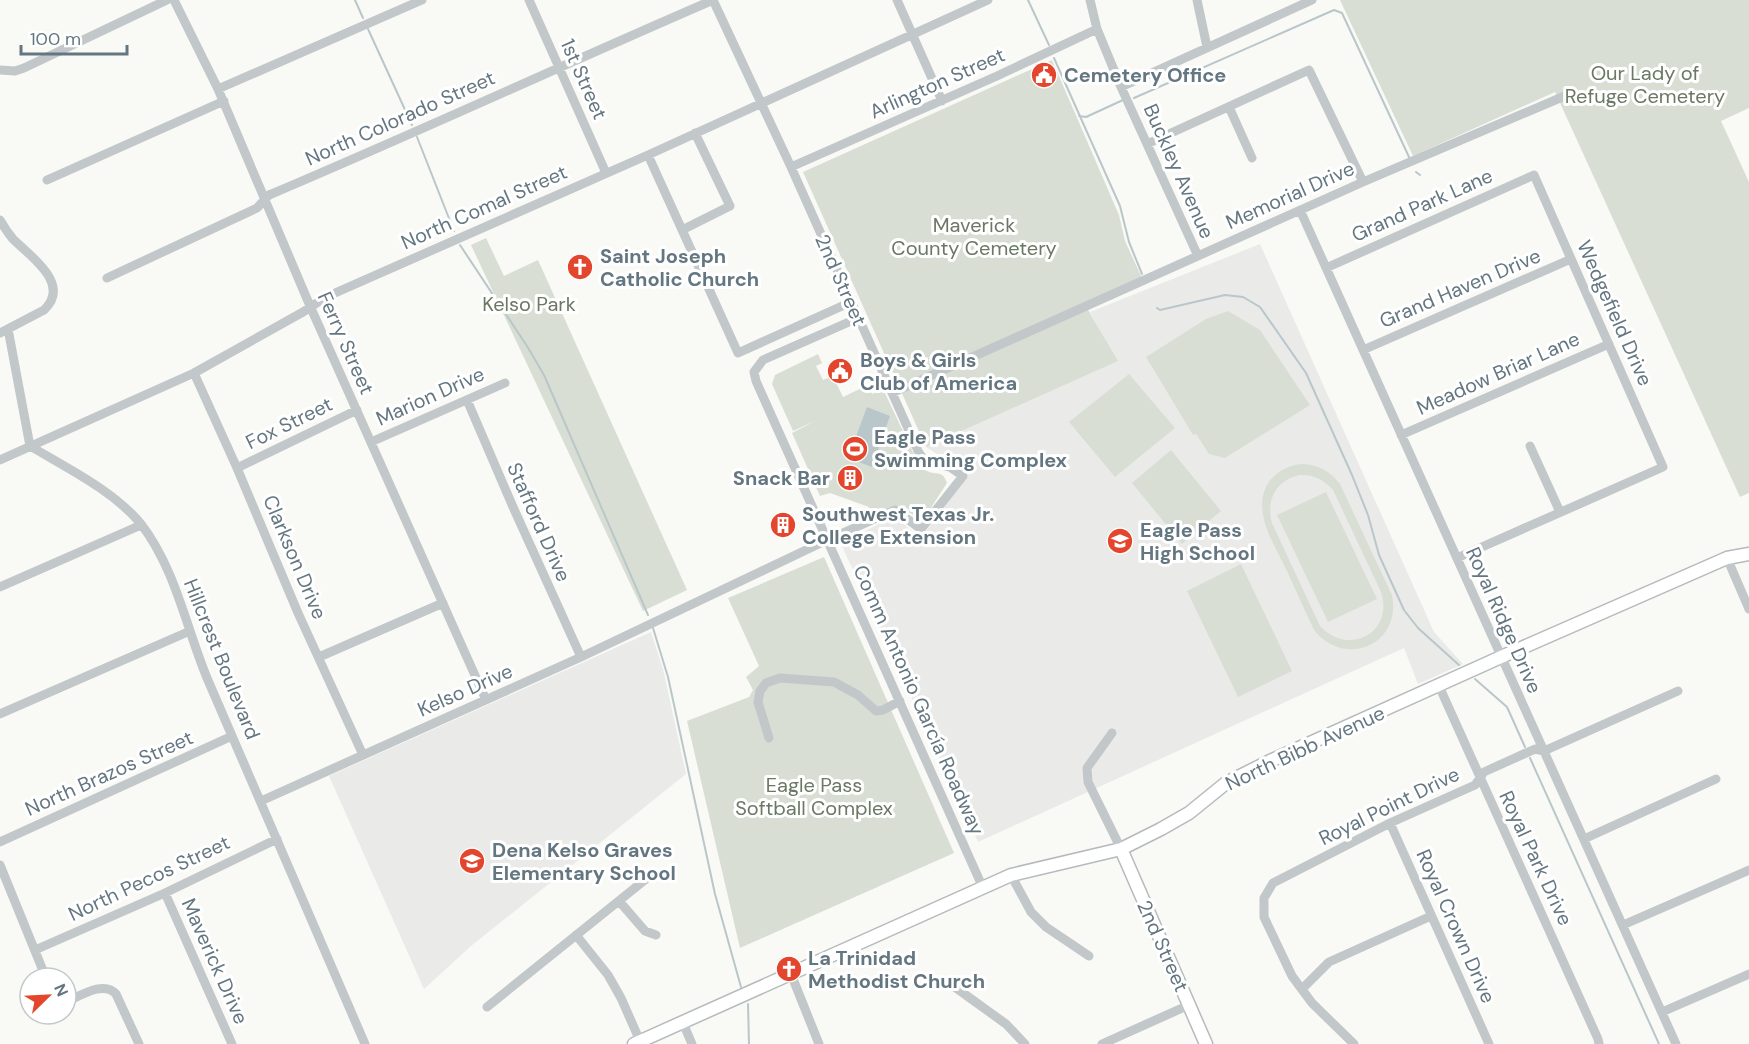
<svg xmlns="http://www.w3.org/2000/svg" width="1749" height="1044" font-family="'DM Sans',sans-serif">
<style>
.built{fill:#eaeae9}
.green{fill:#d9ded5;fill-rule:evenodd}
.water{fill:#b9c7ca}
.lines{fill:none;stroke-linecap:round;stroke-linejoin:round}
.stream{stroke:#b9c7ca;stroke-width:2}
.major-casing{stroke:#b4babd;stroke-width:15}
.minor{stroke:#c2c7ca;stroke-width:9}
.major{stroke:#fff;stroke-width:12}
.labels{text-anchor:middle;stroke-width:6;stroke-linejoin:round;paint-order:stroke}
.park-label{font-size:20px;fill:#697963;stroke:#fff}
.poi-label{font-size:20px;font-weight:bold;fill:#647781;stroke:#fff;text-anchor:start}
.street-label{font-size:20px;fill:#647781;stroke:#fff}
</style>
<rect width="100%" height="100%" fill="#f9f9f6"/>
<path class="built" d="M1260,244L1434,632L1463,664L1418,684L1404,648L978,842L841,544L894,516L921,538L968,474L926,447L1117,361L1090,312Z
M651,632L663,669L686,774L471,946L424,989L329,776Z"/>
<path class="green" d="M1340,0H1749V108L1721,121L1749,182V493L1740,497L1555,92L1413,156Z
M1052,60L1119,215L1125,241L1142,278L1084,303L1118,361L926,447L803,172Z
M486,238L504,276L538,260L687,590L643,611L471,245Z
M1228,311L1260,330L1310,405L1225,458L1209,454L1196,434L1193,435L1146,357L1206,319Z
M818,354L822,363L816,366L823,380L833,376L843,397L868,385L872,394L883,389L919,465C920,465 926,471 927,471C937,476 942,469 947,483L925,517L919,518L897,506L870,518L867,511L869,507L830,493L820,496L792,433L815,421L793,431L772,384L775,375Z
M1129,374L1175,428L1115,477L1069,422Z
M1171,450L1221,511L1182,544L1132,483Z
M1302,464C1319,465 1330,471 1340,484L1392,595C1402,645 1345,669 1314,630C1305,611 1296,591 1287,571C1274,544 1247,505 1273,477C1281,469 1291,465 1302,464ZM1299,475C1313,474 1323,479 1333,490L1381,592C1394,633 1349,657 1320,626L1272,523C1266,501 1275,481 1299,475Z
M1326,492L1377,599L1328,622L1277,515Z
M824,557L954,853L740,948L687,721L749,697L753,690L746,677L759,666L728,598Z
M1241,564L1292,671L1238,697L1187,591Z"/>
<path class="water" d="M867,407L890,416L872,467L848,458Z"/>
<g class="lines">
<path class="stream" d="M355,0L363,18
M1028,0L1049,45
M368,29L412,125
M1054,58L1120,206L1129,242L1142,274
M1134,98L1334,10L1342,13L1409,157
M1079,116L1086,117L1123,100
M417,137L454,231
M1416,172L1420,175
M460,245L527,346L544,375L648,615
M1157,308L1160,310L1225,295L1243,297L1260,307L1306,373L1352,475L1368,515L1379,555L1404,610L1418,628L1459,665
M653,628L668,677L715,894L741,987
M1475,679L1507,707L1525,747
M1530,758L1659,1044
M748,1004L749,1044"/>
<g class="major-casing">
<path id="major" d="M1121,849L1206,1044
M634,1044L1011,875L1121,849L1161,829L1189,813L1226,783L1270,761L1501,657L1727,558L1749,554"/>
</g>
<path class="minor" d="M174,0L218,89L310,306L486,700
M529,0L606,173
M897,0L942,101
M1090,0L1097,29L1121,87L1198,256
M1197,0L1207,47
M0,70L15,71L24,68L167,0
M1121,87L1312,0
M218,89L422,0
M1229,107L1252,158
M1147,144L1309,70L1363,182
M648,155L738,353L851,302
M791,167L997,76L1097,29
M47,180L224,101
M1300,210L1676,1044
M0,220C4,227 8,233 13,239C30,256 72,284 44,310L0,333
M682,230L730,206L695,133
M1326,268L1534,175L1663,467L1457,558
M107,278L257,208L269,195C418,132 565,64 713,0
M858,318L763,360L754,372L756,381L983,888
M8,329L30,446C67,468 114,491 141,524C175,568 186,627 207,678C259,800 313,922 365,1044
M1363,350L1571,259
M194,373L237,468L298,613L363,755
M892,393L1363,182L1574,92
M467,400L513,507L581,657
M1401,435L1609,344
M371,442L505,383
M1530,446L1560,512
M0,460L194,373L303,312L326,297L648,155L988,0
M237,468L357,410
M1727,558L1749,609
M0,587L141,525
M319,657L443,603
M1439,686L1598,1039L1599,1044
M0,714L190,631
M1112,733L1087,768L1088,782L1121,849
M769,738L758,702L760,691L766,683L780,678L834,682L858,695L876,711L883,710L900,701
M261,801L581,657L827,540L895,510L921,529L963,476L950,467L925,461L919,453L791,167L713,0
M1390,823L1489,1044
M1584,839L1716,779
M0,842L232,736
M0,865L46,978
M1011,875L1031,912L1046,927L1089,956
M165,893L232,1044
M619,901L645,931L656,935
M1623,925L1749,870
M576,935L608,975L621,998L640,1041
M35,950L165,893L277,839
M791,974L819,1044
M945,980L1006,1024L1025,1044
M1302,989L1329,962L1431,916
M66,1002C80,996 104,980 116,994L139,1044
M487,1007L651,875
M1662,1012L1749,974
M683,1023L692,1044
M1102,1044L1189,1005
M1354,1044L1312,1003L1292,976L1264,917V898L1273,883L1390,823L1475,785L1484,772L1535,749L1544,751L1678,691"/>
<use href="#major" class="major"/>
</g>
<defs>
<g id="civic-disc" transform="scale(1.35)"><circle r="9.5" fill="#e3462c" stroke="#fff"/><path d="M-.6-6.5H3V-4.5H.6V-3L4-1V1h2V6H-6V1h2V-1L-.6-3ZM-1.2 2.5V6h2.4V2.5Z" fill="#fff"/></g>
<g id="church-disc" transform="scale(1.35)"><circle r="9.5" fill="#e3462c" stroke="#fff"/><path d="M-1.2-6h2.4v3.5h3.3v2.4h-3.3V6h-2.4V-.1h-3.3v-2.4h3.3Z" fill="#fff"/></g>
<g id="stadium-disc" transform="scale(1.35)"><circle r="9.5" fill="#e3462c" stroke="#fff"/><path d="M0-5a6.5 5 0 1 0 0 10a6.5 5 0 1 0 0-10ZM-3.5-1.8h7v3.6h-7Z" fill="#fff"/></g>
<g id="building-disc" transform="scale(1.35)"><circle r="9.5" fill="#e3462c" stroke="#fff"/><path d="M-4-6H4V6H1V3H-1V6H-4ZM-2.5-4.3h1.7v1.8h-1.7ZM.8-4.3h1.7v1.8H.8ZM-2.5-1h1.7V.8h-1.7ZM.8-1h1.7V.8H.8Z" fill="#fff"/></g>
<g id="school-disc" transform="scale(1.35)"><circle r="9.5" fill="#e3462c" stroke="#fff"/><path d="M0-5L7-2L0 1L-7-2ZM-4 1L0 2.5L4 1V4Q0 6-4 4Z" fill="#fff"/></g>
</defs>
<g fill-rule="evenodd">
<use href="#civic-disc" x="1044" y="75"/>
<use href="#church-disc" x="580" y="267"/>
<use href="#civic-disc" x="840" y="371"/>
<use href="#stadium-disc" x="855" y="449"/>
<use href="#building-disc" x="850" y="478"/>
<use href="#building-disc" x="783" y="525"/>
<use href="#school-disc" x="1120" y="541"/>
<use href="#school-disc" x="472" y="861"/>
<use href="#church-disc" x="789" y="969"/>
</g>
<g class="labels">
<g class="park-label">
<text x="1645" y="80">Our Lady of<tspan x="1645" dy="23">Refuge Cemetery</tspan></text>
<text x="974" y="232">Maverick<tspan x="974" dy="23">County Cemetery</tspan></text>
<text x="529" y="311">Kelso Park</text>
<text x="814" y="792">Eagle Pass<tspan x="814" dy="23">Softball Complex</tspan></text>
</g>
<g class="poi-label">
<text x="1064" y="82">Cemetery Office</text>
<text x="600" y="263">Saint Joseph<tspan x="600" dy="23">Catholic Church</tspan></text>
<text x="860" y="367">Boys &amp; Girls<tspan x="860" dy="23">Club of America</tspan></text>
<text x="874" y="444">Eagle Pass<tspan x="874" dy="23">Swimming Complex</tspan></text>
<text x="830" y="485" text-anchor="end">Snack Bar</text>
<text x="802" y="521">Southwest Texas Jr.<tspan x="802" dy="23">College Extension</tspan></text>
<text x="1140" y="537">Eagle Pass<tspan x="1140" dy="23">High School</tspan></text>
<text x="492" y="857">Dena Kelso Graves<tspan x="492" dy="23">Elementary School</tspan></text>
<text x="808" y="965">La Trinidad<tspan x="808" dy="23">Methodist Church</tspan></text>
</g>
<g class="street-label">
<text transform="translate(584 79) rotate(66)" y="7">1st Street</text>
<text transform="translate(937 83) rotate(-24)" y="7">Arlington Street</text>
<text transform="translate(400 118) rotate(-24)" y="7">North Colorado Street</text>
<text transform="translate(1179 171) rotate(66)" y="7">Buckley Avenue</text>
<text transform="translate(1290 195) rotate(-24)" y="7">Memorial Drive</text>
<text transform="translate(1422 205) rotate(-24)" y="7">Grand Park Lane</text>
<text transform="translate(484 207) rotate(-24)" y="7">North Comal Street</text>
<text transform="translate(841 280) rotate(66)" y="7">2nd Street</text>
<text transform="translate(1460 288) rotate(-23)" y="7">Grand Haven Drive</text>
<text transform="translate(1615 313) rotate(66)" y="7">Wedgefield Drive</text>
<text transform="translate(346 343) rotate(66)" y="7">Ferry Street</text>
<text transform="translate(1498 373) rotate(-24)" y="7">Meadow Briar Lane</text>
<text transform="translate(430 396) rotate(-24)" y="7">Marion Drive</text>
<text transform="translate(289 423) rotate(-26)" y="7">Fox Street</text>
<text transform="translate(539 522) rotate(66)" y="7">Stafford Drive</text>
<text transform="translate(295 557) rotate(67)" y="7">Clarkson Drive</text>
<text transform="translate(1504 620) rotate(66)" y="7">Royal Ridge Drive</text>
<text transform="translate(222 659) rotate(68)" y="7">Hillcrest Boulevard</text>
<text transform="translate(465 690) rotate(-24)" y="7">Kelso Drive</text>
<text transform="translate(919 700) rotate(66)" y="7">Comm Antonio García Roadway</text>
<text transform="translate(1305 748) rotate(-25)" y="7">North Bibb Avenue</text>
<text transform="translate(109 773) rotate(-24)" y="7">North Brazos Street</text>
<text transform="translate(1389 806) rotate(-26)" y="7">Royal Point Drive</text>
<text transform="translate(1536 858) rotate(65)" y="7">Royal Park Drive</text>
<text transform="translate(149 878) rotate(-25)" y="7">North Pecos Street</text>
<text transform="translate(1456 926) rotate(66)" y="7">Royal Crown Drive</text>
<text transform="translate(1163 946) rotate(66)" y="7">2nd Street</text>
<text transform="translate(215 961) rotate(66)" y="7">Maverick Drive</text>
</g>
</g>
<g transform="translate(48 996) rotate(66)"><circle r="28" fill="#ffffff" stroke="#c1c9cd" stroke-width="1.5"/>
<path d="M0-4.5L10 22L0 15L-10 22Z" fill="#e3462c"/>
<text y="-9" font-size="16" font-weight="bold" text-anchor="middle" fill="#647781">N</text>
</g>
<path d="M21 45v9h106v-9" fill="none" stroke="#647781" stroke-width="3"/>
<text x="30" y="45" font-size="18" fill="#647781" stroke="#ffffff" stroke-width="4.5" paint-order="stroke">100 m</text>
</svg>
